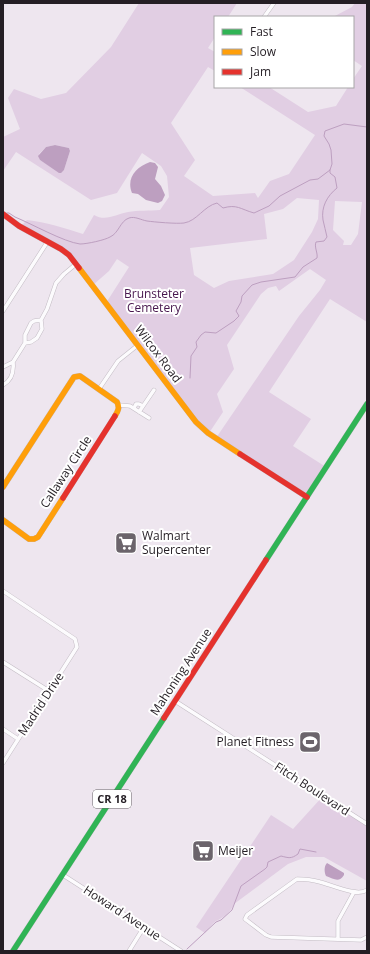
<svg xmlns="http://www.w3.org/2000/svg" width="370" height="954" font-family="'Open Sans',sans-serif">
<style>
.green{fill:#e1cee3;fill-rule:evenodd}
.water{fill:#bd9fc0}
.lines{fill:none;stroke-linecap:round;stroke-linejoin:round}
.stream{stroke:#bd9fc0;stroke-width:1}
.street-casing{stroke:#c3bcc4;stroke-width:4.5}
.fast-casing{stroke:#c3bcc4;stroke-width:6}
.slow-casing{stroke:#c3bcc4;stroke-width:6}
.jam-casing{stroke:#c3bcc4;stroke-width:6}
.street{stroke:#fcfbfd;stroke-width:3.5}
.fast{stroke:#30b455;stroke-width:5.5}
.slow{stroke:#ff9f0a;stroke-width:5.5}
.jam{stroke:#e5322d;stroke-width:5.5}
.labels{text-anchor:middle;stroke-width:4;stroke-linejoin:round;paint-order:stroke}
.shield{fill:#fff;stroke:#666266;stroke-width:1}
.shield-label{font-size:11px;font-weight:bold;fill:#241e24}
.park-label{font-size:12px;fill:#48174e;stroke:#fff}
.street-label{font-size:12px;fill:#241e24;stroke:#fff}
.poi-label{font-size:12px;fill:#241e24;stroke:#fff;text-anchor:start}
</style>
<rect width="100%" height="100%" fill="#eee6ef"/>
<path class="green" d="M139,3H237L228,17H215V37L208,48L215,52V71L208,67L171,123L195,160L184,176L213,196L255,193L258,198L270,181L289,174L315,135L240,87H269L308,112L336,106L348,87H353V79L362,66L353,60V17H333L352,7L355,3H367V322L330,299L269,392L311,419L293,446L326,467L307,497L216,438L299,316L320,290L326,280L310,269L279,291L276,286L268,288L261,294L227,345L234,369L217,394L223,412L209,433L202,427L106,303L129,267L117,259L109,271L93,285L69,255L20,227L27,220C46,222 64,228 83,234L94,215C106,222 116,214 128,212C138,210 150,211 160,210L169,197L167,176L161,166L142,153L117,193L91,200L16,152L3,171V137L20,129L8,98L14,89L41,99L66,93L111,47ZM55,145L69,148L70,151L64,170L59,172L40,160L39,154L46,147ZM297,198L319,200L318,219L312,232L294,260L273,274L229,281L214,288L194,275L190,248L267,239L264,214L283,209ZM335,201L362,202L358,234L351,245H343L344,241L333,230Z
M323,796L367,824V881L324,857H306L288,864L234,904C231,912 223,918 216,921C212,924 208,929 205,933L196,927L271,815L293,829Z"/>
<path class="water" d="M55,145L69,148L70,151L64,170L61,173H59L40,160L38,156L46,147Z
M150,162L155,163L158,167L155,179L161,186L165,195L162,201L158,203L146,200L138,194L132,193C126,178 136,167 150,162Z
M327,863L344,873V875C339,883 334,879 326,876C324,872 324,866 327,863Z"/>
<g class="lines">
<path class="stream" d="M7,213H9L15,217C32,224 64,242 80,244C87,244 105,240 110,237C119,233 120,221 129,218C135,216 141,220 147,221C154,222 177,224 184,223C197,221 204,206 217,203L223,208C237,204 240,209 254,213L269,206L280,196L310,180L318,179L330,170L332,164L331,150L329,144L324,136L325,131L344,124L367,127
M190,378L191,356L197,347L196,342L201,335L205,332L216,333L234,321L239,316L236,311L241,302L242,296L252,285L261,282L295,277L303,267L317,258C318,253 314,247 316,242L324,241L327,237C326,231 324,226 323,220C321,207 327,196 337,188L335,177L330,173V170
M187,949L216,922L221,920L232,910L241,886L265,869L267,867L268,862L281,856C289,858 291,859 298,854L300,849L316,852"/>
<g class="street-casing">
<path id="street" d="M264,17L274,3
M3,311L48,241
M25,343L31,342L37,338L42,329L41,320L47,309L56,283L64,274L76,264
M3,367L13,362L25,343V335L31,323L34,321L41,320
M3,385C12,380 14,371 13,362
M99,389L118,361L138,345
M119,405L130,406L149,418
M134,408L136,404H139L143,406
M139,412L154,390
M3,591L75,639L77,647L3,763
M3,662L49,691
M175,701L367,824
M3,729L18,739
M63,875L181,951
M367,890C357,897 332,885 320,882C313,880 305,879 297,879L247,915L245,919L266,935L271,937L361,940L367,937
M338,939V921L354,892
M129,951L144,927"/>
</g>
<g class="fast-casing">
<path id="fast" d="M266,560L367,404
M13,951L164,718"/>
</g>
<g class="slow-casing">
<path id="slow" d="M79,268L196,422L208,433L240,454
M3,487L74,377L80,376L117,402C120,408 118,411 115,416
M3,520L29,539H34L38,537L63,498"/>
</g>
<g class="jam-casing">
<path id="jam" d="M3,214L19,226L61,249L69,255L79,268
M240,454L307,497
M63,498L115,416
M164,718L266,560"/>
</g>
<use href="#street" class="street"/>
<use href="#fast" class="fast"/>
<use href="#slow" class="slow"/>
<use href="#jam" class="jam"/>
</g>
<defs>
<g id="supermarket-square" transform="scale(1.15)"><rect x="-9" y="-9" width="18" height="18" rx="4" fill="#6b646b" stroke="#fff"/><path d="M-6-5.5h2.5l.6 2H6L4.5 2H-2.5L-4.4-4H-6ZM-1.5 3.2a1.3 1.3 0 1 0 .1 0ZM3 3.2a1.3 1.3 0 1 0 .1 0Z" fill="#fff"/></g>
<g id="stadium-square" transform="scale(1.15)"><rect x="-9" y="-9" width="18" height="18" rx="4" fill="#6b646b" stroke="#fff"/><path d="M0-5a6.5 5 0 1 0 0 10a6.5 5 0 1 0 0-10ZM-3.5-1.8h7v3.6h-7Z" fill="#fff"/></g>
</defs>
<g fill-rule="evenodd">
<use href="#supermarket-square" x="126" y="543"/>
<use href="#stadium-square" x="310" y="742"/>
<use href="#supermarket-square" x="203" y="851"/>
</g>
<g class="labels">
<rect class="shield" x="93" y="790" width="38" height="18" rx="3"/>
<g class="shield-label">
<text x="112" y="803">CR 18</text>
</g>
<g class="park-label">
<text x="154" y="298">Brunsteter<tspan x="154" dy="14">Cemetery</tspan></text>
</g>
<g class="street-label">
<text transform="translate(158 354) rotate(53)" y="4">Wilcox Road</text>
<text transform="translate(66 472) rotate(-57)" y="4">Callaway Circle</text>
<text transform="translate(181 672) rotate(-57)" y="4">Mahoning Avenue</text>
<text transform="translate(41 704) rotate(-57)" y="4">Madrid Drive</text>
<text transform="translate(312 789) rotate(33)" y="4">Fitch Boulevard</text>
<text transform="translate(122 913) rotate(33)" y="4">Howard Avenue</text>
</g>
<g class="poi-label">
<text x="142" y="540">Walmart<tspan x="142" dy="14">Supercenter</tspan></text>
<text x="294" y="746" text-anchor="end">Planet Fitness</text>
<text x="218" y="855">Meijer</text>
</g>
</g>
<rect width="370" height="954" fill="none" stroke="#241e24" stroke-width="8"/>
<rect x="214" y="16" width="140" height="72" fill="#ffffff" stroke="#a7a5a7"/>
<rect x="222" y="29" width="20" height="6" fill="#30b455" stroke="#a7a5a7"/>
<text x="250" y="36" font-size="12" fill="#241e24">Fast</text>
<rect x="222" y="49" width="20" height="6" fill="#ff9f0a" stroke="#a7a5a7"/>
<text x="250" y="56" font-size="12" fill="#241e24">Slow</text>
<rect x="222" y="69" width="20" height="6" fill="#e5322d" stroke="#a7a5a7"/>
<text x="250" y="76" font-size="12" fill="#241e24">Jam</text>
</svg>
